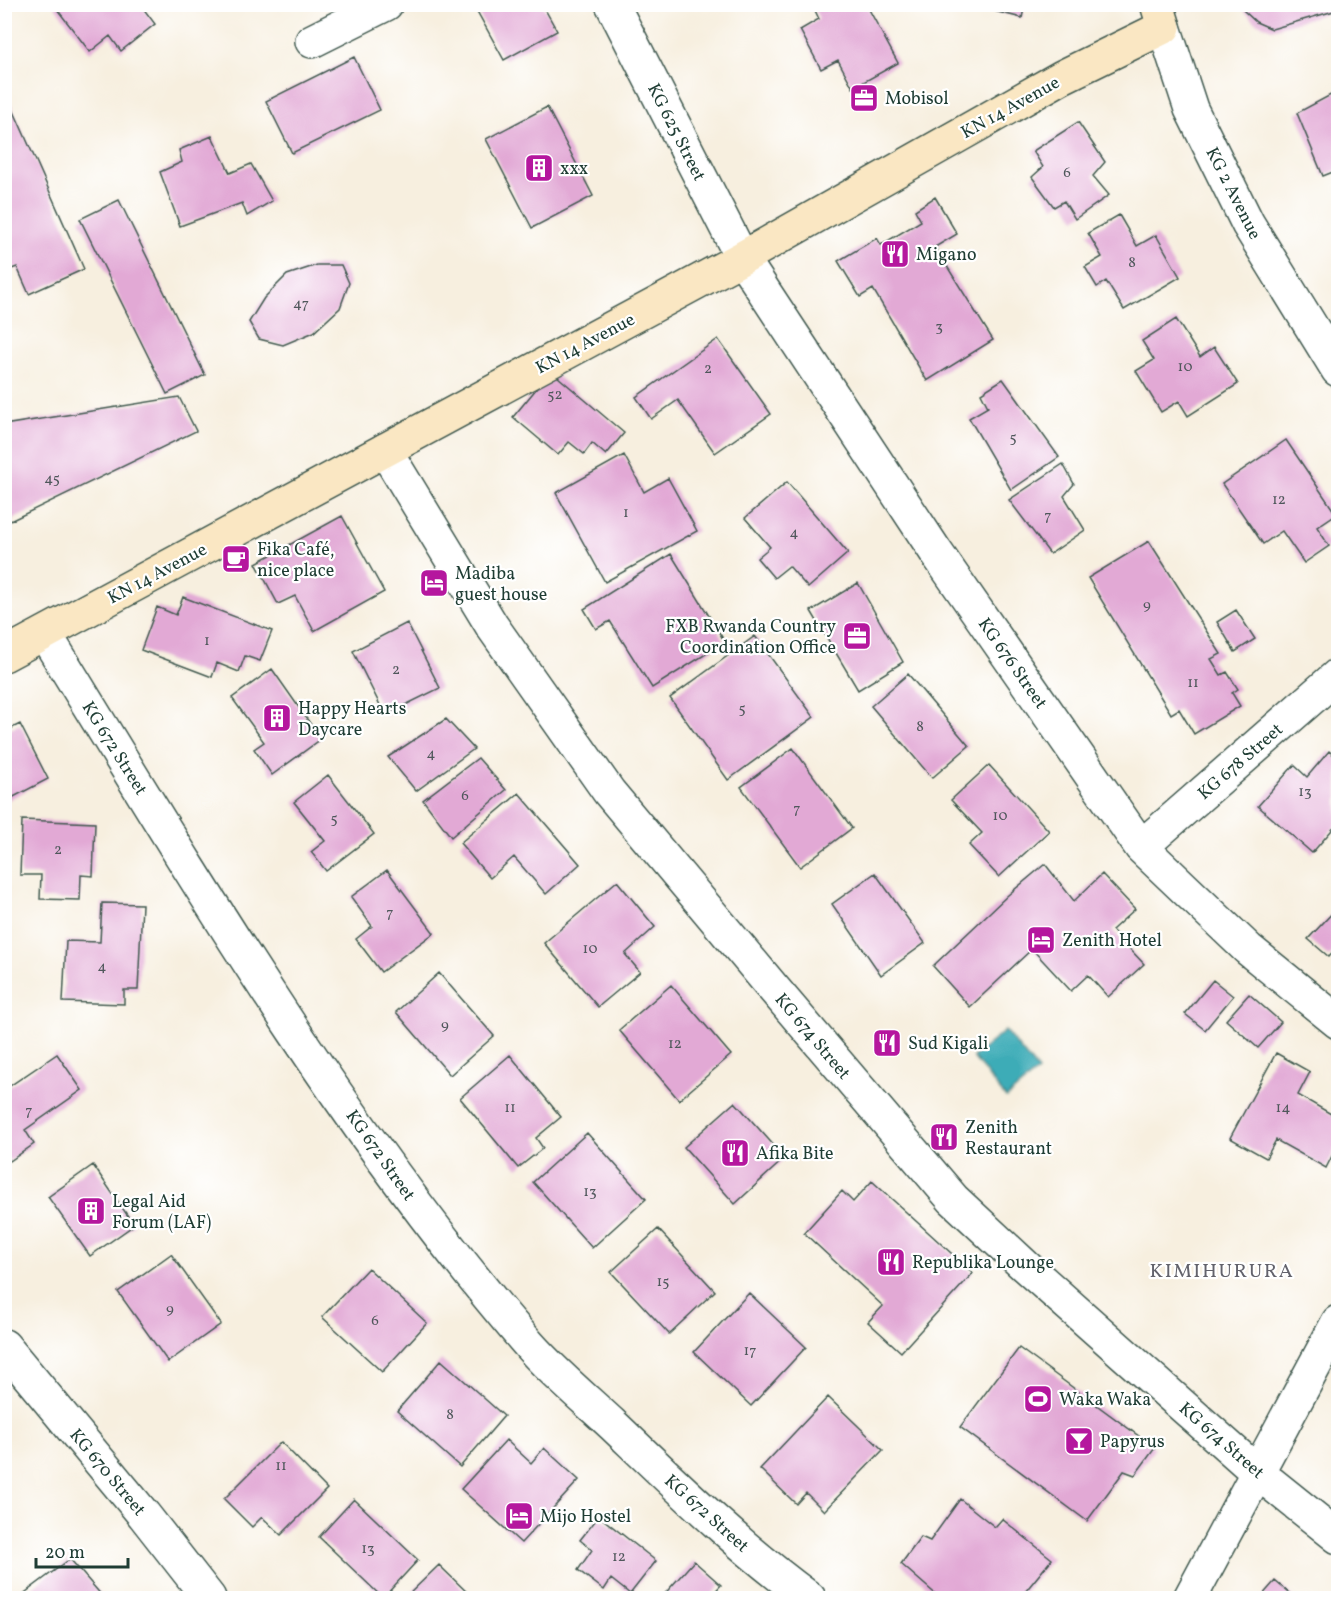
<svg xmlns="http://www.w3.org/2000/svg" width="1343" height="1603" font-family="Vollkorn,serif">
<style>
.water{fill:#3cacb7;stroke:#2e7476;stroke-width:1.5}
.building{fill:#e2a9d5}
.lines{fill:none;stroke-linecap:round;stroke-linejoin:round}
.street-casing{stroke:#3f584e;stroke-width:36}
.secondary-casing{stroke:#3f584e;stroke-width:36}
.street{stroke:#fff;stroke-width:33}
.secondary{stroke:#fae7c3;stroke-width:33}
.labels{text-anchor:middle;stroke-width:4.5;stroke-linejoin:round;paint-order:stroke}
.number-label{font-size:15px;fill:#50585c}
.poi-label{font-size:18px;fill:#1f3d34;stroke:#fff;text-anchor:start}
.street-label{font-size:18px;fill:#1f3d34;stroke:#fff}
.neighbourhood-label{font-size:20px;letter-spacing:1.5px;fill:#63636c;stroke:#fff}
</style>
<rect width="100%" height="100%" fill="#fff"/>
<filter id="ink" filterUnits="userSpaceOnUse"><feTurbulence type="fractalNoise" baseFrequency=".0167" numOctaves="2"/><feDisplacementMap in="SourceGraphic" scale="12" xChannelSelector="R" yChannelSelector="G"/><feConvolveMatrix kernelMatrix="1 2 1 2 8 2 1 2 1" color-interpolation-filters="sRGB"/></filter>
<filter id="wash" filterUnits="userSpaceOnUse"><feTurbulence type="fractalNoise" baseFrequency=".008" numOctaves="4" result="noise"/><feDisplacementMap in="SourceGraphic" scale="24" xChannelSelector="R" yChannelSelector="G"/><feGaussianBlur stdDeviation="1.35" result="paint"/><feColorMatrix in="noise" values="0 0 0 0 0 0 0 0 0 0 0 0 0 0 0 0 0 1.4 0 .05"/><feComposite in="paint" operator="in"/></filter>
<g filter="url(#wash)">
<rect width="100%" height="100%" fill="#f7efdf"/>
<path class="water" d="M1005,1031L1038,1071L1006,1098L973,1057Z"/>
<g id="blocks">
<path class="building" d="M53,4H140L155,24L121,51L110,36L90,52Z
M473,4H542L557,31L504,60Z
M812,4H866L898,63L853,88L838,60L821,69L800,30L819,19Z
M966,4H1025L1022,18Z
M1241,4H1338V22L1334,11L1272,29L1256,22L1243,10Z
M354,57L380,110L292,153L266,101Z
M4,89L84,269L29,294L17,267L4,272Z
M1338,91V170L1323,176L1297,113Z
M547,107L593,196L532,228L486,139Z
M1078,122L1105,162L1093,176L1109,195L1075,219L1064,201L1054,207L1032,177L1043,167L1033,151Z
M212,136L230,173L251,164L272,201L247,216L242,203L180,226L160,172L182,162L179,150Z
M935,197L957,234L935,247L993,340L927,381L873,289L860,297L838,261L877,238L881,245L921,221L915,210Z
M119,200L205,375L167,394L80,219Z
M1119,215L1137,246L1156,235L1180,277L1124,310L1106,281L1097,287L1085,267L1102,257L1088,233Z
M317,265H341L349,283L340,308L314,332L283,345L259,339L249,322L264,298L287,275Z
M1176,319L1200,357L1214,347L1238,384L1188,416L1179,401L1161,412L1136,371L1154,360L1142,341Z
M718,339L771,414L715,453L678,400L651,419L636,397Z
M551,371L624,433L606,455L592,443L584,454L569,442L558,455L513,417Z
M1003,379L1059,457L1011,490L969,418L988,407L981,393Z
M179,397L196,431L4,524V425Z
M1286,440L1336,514L1317,527L1329,546L1304,563L1282,531L1263,544L1222,484Z
M624,455L644,492L668,478L697,531L605,582L556,493Z
M1063,464L1074,484L1064,496L1085,530L1050,554L1009,500Z
M787,482L848,553L808,588L789,566L774,578L757,558L770,547L745,518Z
M342,516L384,592L314,631L295,596L278,604L256,563Z
M1149,541L1221,654L1211,659L1221,675L1227,672L1238,689L1232,693L1240,706L1194,734L1179,709L1171,714L1088,578Z
M671,554L725,642L652,688L610,621L596,629L584,609Z
M858,583L903,662L858,690L811,611Z
M183,597L272,631L260,661L245,656L239,672L217,663L212,677L141,650L157,607L176,615Z
M1236,610L1255,639L1235,652L1217,622Z
M407,623L440,688L385,715L353,651Z
M755,636L814,717L728,780L670,698Z
M272,669L321,739L272,775L254,749L264,742L232,698Z
M908,674L969,746L932,778L871,706Z
M446,719L474,749L416,791L388,757Z
M20,724L48,779L4,802V732Z
M793,748L852,828L800,867L741,787Z
M1329,751L1338,759V823L1312,853L1258,806L1294,765L1307,777Z
M478,758L506,790L451,837L423,800Z
M989,765L1049,831L999,877L969,845L982,833L951,800Z
M328,775L374,834L326,871L311,852L325,841L294,802Z
M519,793L580,864L546,894L514,857L490,878L460,843Z
M22,820L95,823L93,876L81,875L80,900L40,899L41,875H20Z
M1045,864L1074,901L1102,874L1135,909L1112,930L1144,964L1108,997L1088,975L1071,991L1032,949L970,1007L933,966L1008,895Z
M387,870L434,933L381,972L356,939L372,926L351,897Z
M875,873L925,943L881,975L832,904Z
M617,881L655,927L625,954L640,972L598,1007L544,943Z
M102,903L142,904L138,990H124V1004L63,1002L66,941L100,942Z
M1338,907V947L1329,957L1308,939Z
M439,973L494,1036L450,1075L396,1012Z
M1213,980L1233,996L1205,1030L1185,1014Z
M671,985L731,1055L679,1100L619,1030Z
M1249,994L1281,1022L1258,1048L1226,1020Z
M1276,1053L1310,1072L1298,1095L1338,1118V1144L1326,1168L1276,1140L1266,1158L1230,1138Z
M57,1054L82,1090L25,1130L34,1144L10,1161L4,1153V1090Z
M510,1055L561,1117L536,1138L543,1148L518,1168L460,1098Z
M735,1102L785,1158L735,1204L684,1147Z
M587,1133L646,1199L592,1248L533,1182Z
M93,1165L134,1225L90,1256L48,1197Z
M872,1181L973,1273L901,1352L868,1322L883,1306L804,1233L842,1191L853,1202Z
M658,1229L715,1291L669,1334L611,1272Z
M171,1254L221,1324L168,1362L118,1292Z
M368,1268L427,1323L382,1372L322,1317Z
M749,1293L806,1347L751,1406L694,1352Z
M1019,1348L1155,1448L1135,1475L1124,1471L1087,1521L960,1427Z
M441,1360L504,1416L460,1467L397,1411Z
M828,1397L883,1450L824,1511L806,1493L796,1504L760,1469Z
M506,1440L531,1463L544,1448L579,1480L521,1543L461,1489Z
M281,1442L327,1489L281,1535L262,1517L252,1527L224,1499Z
M354,1499L418,1560L383,1598L319,1537Z
M960,1499L995,1527L1002,1519L1052,1559L1020,1598H940L901,1564L921,1537L930,1541Z
M599,1516L656,1561L630,1594L611,1579L604,1590L578,1570L592,1550L580,1540Z
M70,1559L104,1598H18Z
M694,1561L721,1585L709,1598H661Z
M439,1565L473,1598H405Z
M1275,1581L1295,1598H1260Z"/>
</g>
</g>
<g filter="url(#ink)">
<use href="#blocks" fill-opacity="0" stroke="#3f584e" stroke-width="1.5"/>
<g class="lines">
<g class="street-casing">
<path id="street" d="M612,4L742,258L936,552L1141,847L1248,949L1338,1022
M1164,27L1191,109L1248,224L1338,370
M312,41L386,4
M385,450L492,626L609,792L774,989L953,1199L1025,1266L1257,1472L1338,1537
M45,634C193,875 339,1123 524,1339C549,1369 584,1398 613,1425C676,1485 739,1547 809,1598
M1141,847L1338,675
M4,1346L144,1515L209,1598
M1190,1598L1338,1322"/>
</g>
<g class="secondary-casing">
<path id="secondary" d="M4,655L742,258L1062,77L1164,27L1157,4"/>
</g>
<use href="#street" class="street"/>
<use href="#secondary" class="secondary"/>
</g>
</g>
<defs>
<g id="office-square" transform="scale(1.5)"><rect x="-9" y="-9" width="18" height="18" rx="4" fill="#b5179e" stroke="#fff"/><path d="M-6-3h4V-5.5h4V-3h4V5H-6ZM-1-4.5V-3h2v-1.5ZM-6 0V1H6V0Z" fill="#fff"/></g>
<g id="building-square" transform="scale(1.5)"><rect x="-9" y="-9" width="18" height="18" rx="4" fill="#b5179e" stroke="#fff"/><path d="M-4-6H4V6H1V3H-1V6H-4ZM-2.5-4.3h1.7v1.8h-1.7ZM.8-4.3h1.7v1.8H.8ZM-2.5-1h1.7V.8h-1.7ZM.8-1h1.7V.8H.8Z" fill="#fff"/></g>
<g id="restaurant-square" transform="scale(1.5)"><rect x="-9" y="-9" width="18" height="18" rx="4" fill="#b5179e" stroke="#fff"/><path d="M-5-6h1v4h1v-4h1v4h1v-4h1v5L-1.5 .5V6h-2V.5L-5-1ZM5-6V6H3V1.5H1.5Q1.5-4 5-6Z" fill="#fff"/></g>
<g id="cafe-square" transform="scale(1.5)"><rect x="-9" y="-9" width="18" height="18" rx="4" fill="#b5179e" stroke="#fff"/><path d="M-5.5-4.5H6V0H3Q3 3.5 0 3.5H-2.5Q-5.5 3.5-5.5 0ZM3-3.2v2h1.7v-2ZM-6 4.5H4V6H-6Z" fill="#fff"/></g>
<g id="hotel-square" transform="scale(1.5)"><rect x="-9" y="-9" width="18" height="18" rx="4" fill="#b5179e" stroke="#fff"/><path d="M-6-4.5h1.5V1H6V5H4.5V3h-9V5H-6ZM-4 0a1.8 1.8 0 1 1 3.6 0ZM.5 0V-2.5h3Q6-2.5 6 0Z" fill="#fff"/></g>
<g id="stadium-square" transform="scale(1.5)"><rect x="-9" y="-9" width="18" height="18" rx="4" fill="#b5179e" stroke="#fff"/><path d="M0-5a6.5 5 0 1 0 0 10a6.5 5 0 1 0 0-10ZM-3.5-1.8h7v3.6h-7Z" fill="#fff"/></g>
<g id="bar-square" transform="scale(1.5)"><rect x="-9" y="-9" width="18" height="18" rx="4" fill="#b5179e" stroke="#fff"/><path d="M-6-5H6L.8 .8V4.5H3.5V6h-7V4.5H-.8V.8Z" fill="#fff"/></g>
</defs>
<g fill-rule="evenodd">
<use href="#office-square" x="864" y="98"/>
<use href="#building-square" x="539" y="168"/>
<use href="#restaurant-square" x="895" y="254"/>
<use href="#cafe-square" x="236" y="559"/>
<use href="#hotel-square" x="434" y="583"/>
<use href="#office-square" x="857" y="636"/>
<use href="#building-square" x="277" y="718"/>
<use href="#hotel-square" x="1041" y="940"/>
<use href="#restaurant-square" x="887" y="1043"/>
<use href="#restaurant-square" x="944" y="1137"/>
<use href="#restaurant-square" x="735" y="1153"/>
<use href="#building-square" x="91" y="1211"/>
<use href="#restaurant-square" x="891" y="1262"/>
<use href="#stadium-square" x="1038" y="1399"/>
<use href="#bar-square" x="1079" y="1441"/>
<use href="#hotel-square" x="519" y="1516"/>
</g>
<g class="labels">
<g class="number-label">
<text x="1067" y="177">6</text>
<text x="1132" y="267">8</text>
<text x="301" y="308">47</text>
<text x="939" y="331">3</text>
<text x="1185" y="371">10</text>
<text x="708" y="373">2</text>
<text x="555" y="399">52</text>
<text x="1013" y="442">5</text>
<text x="52" y="483">45</text>
<text x="1279" y="504">12</text>
<text x="626" y="517">1</text>
<text x="1048" y="520">7</text>
<text x="794" y="537">4</text>
<text x="1147" y="609">9</text>
<text x="207" y="645">1</text>
<text x="396" y="674">2</text>
<text x="1193" y="687">11</text>
<text x="742" y="713">5</text>
<text x="920" y="731">8</text>
<text x="431" y="758">4</text>
<text x="1305" y="796">13</text>
<text x="465" y="800">6</text>
<text x="797" y="813">7</text>
<text x="1000" y="820">10</text>
<text x="334" y="823">5</text>
<text x="58" y="854">2</text>
<text x="390" y="917">7</text>
<text x="590" y="953">10</text>
<text x="102" y="971">4</text>
<text x="445" y="1029">9</text>
<text x="675" y="1048">12</text>
<text x="510" y="1112">11</text>
<text x="1283" y="1112">14</text>
<text x="29" y="1115">7</text>
<text x="590" y="1196">13</text>
<text x="663" y="1286">15</text>
<text x="170" y="1313">9</text>
<text x="375" y="1325">6</text>
<text x="750" y="1355">17</text>
<text x="450" y="1419">8</text>
<text x="281" y="1470">11</text>
<text x="368" y="1553">13</text>
<text x="619" y="1561">12</text>
</g>
<g class="poi-label">
<text x="885" y="104">Mobisol</text>
<text x="560" y="174">xxx</text>
<text x="916" y="260">Migano</text>
<text x="257" y="555">Fika Café,<tspan x="257" dy="21">nice place</tspan></text>
<text x="455" y="579">Madiba<tspan x="455" dy="21">guest house</tspan></text>
<text x="836" y="632" text-anchor="end">FXB Rwanda Country<tspan x="836" dy="21">Coordination Office</tspan></text>
<text x="298" y="714">Happy Hearts<tspan x="298" dy="21">Daycare</tspan></text>
<text x="1062" y="946">Zenith Hotel</text>
<text x="908" y="1049">Sud Kigali</text>
<text x="965" y="1133">Zenith<tspan x="965" dy="21">Restaurant</tspan></text>
<text x="756" y="1159">Afika Bite</text>
<text x="112" y="1207">Legal Aid<tspan x="112" dy="21">Forum (LAF)</tspan></text>
<text x="912" y="1268">Republika Lounge</text>
<text x="1059" y="1405">Waka Waka</text>
<text x="1100" y="1447">Papyrus</text>
<text x="540" y="1522">Mijo Hostel</text>
</g>
<g class="street-label">
<text transform="translate(1010 107) rotate(-29)" y="6">KN 14 Avenue</text>
<text transform="translate(677 132) rotate(63)" y="6">KG 625 Street</text>
<text transform="translate(1234 193) rotate(63)" y="6">KG 2 Avenue</text>
<text transform="translate(585 343) rotate(-28)" y="6">KN 14 Avenue</text>
<text transform="translate(157 573) rotate(-28)" y="6">KN 14 Avenue</text>
<text transform="translate(1013 663) rotate(55)" y="6">KG 676 Street</text>
<text transform="translate(115 748) rotate(58)" y="6">KG 672 Street</text>
<text transform="translate(1240 761) rotate(-41)" y="6">KG 678 Street</text>
<text transform="translate(813 1036) rotate(50)" y="6">KG 674 Street</text>
<text transform="translate(381 1155) rotate(55)" y="6">KG 672 Street</text>
<text transform="translate(1222 1440) rotate(41)" y="6">KG 674 Street</text>
<text transform="translate(108 1472) rotate(50)" y="6">KG 670 Street</text>
<text transform="translate(707 1513) rotate(42)" y="6">KG 672 Street</text>
</g>
<g class="neighbourhood-label">
<text x="1222" y="1277">KIMIHURURA</text>
</g>
</g>
<rect width="1343" height="1603" fill="none" stroke="#fff" stroke-width="24"/>
<path d="M36 1558v9h92v-9" fill="none" stroke="#1f3d34" stroke-width="3"/>
<text x="45" y="1558" font-size="18" fill="#1f3d34" stroke="#ffffff" stroke-width="4.5" paint-order="stroke">20 m</text>
</svg>
